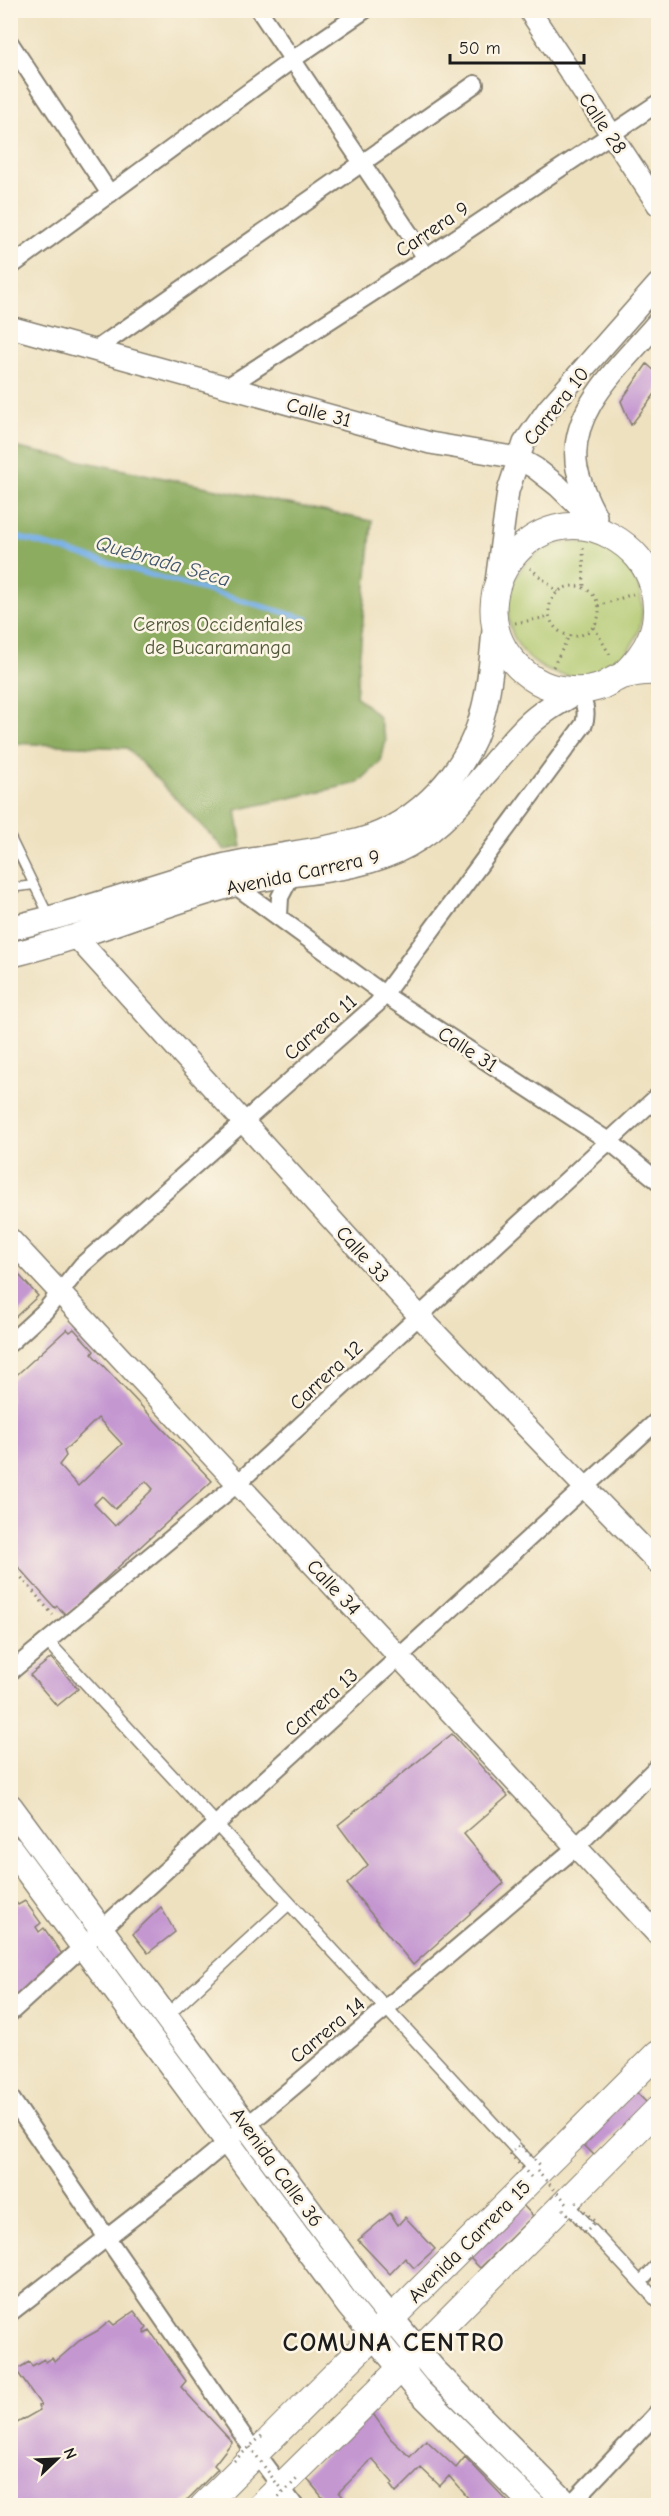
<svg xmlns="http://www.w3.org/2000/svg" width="669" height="2516" font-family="'Comic Neue',sans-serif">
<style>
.green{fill:#b0c86e;stroke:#667245;stroke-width:1.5}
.forest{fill:#8cac61;stroke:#54643e;stroke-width:1.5}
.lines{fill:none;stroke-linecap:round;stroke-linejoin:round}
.stream{stroke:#7bb2ea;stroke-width:5}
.building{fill:#c497d1;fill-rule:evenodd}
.service-casing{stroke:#857e6e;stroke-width:11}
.pedestrian-casing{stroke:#857e6e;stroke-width:15}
.minor-casing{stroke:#857e6e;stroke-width:20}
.tertiary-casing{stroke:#857e6e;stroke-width:24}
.secondary-casing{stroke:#857e6e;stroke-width:27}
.primary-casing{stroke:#857e6e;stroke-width:28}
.path{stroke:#857e6e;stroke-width:3;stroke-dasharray:1.5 4.5;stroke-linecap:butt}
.service{stroke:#fff;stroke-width:8}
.pedestrian{stroke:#fff;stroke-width:12}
.minor{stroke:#fff;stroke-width:16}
.tertiary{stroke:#fff;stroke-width:21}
.secondary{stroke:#fff;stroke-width:24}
.primary{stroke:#fff;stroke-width:26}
.path-bridge{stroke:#857e6e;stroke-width:3;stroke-dasharray:1.5 4.5;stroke-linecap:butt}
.labels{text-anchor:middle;stroke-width:5;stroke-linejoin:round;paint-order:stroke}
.street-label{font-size:20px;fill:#1c1c1c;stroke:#fcf5e5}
.park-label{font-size:20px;fill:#505839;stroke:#fcf5e5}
.water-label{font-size:21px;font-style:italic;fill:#42586e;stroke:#fcf5e5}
.district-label{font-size:26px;font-weight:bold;letter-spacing:1.5px;fill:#1c1c1c;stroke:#fcf5e5}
</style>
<rect width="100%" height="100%" fill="#fcf5e5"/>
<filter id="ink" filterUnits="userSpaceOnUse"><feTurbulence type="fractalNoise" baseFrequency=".0167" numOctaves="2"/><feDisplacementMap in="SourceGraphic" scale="12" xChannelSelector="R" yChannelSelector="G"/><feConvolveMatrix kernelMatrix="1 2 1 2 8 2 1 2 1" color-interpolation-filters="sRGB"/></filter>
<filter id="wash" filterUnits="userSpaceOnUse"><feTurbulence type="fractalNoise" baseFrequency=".008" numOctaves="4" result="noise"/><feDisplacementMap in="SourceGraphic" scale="24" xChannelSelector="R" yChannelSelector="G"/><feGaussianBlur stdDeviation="1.35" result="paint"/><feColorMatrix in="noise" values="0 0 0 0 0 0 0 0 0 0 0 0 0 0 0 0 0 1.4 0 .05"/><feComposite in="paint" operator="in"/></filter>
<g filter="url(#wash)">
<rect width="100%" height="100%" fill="#eee1c0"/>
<path class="green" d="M508 609a67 67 0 1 1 134 0a67 67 0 1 1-134 0Z"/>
<path class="forest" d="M11,442L18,448L372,521L356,696L378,716L386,740L381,761L358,783L236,810L242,847L225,850L127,748L11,743Z"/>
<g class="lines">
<path class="stream" d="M10,535L307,619"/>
</g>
<g id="blocks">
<path class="building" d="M647,364L658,374V390L631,425L621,401Z
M10,1265L38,1296L10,1322Z
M67,1329L70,1332L74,1329L94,1351L92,1354L212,1481L66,1615L57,1606L55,1608L10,1558V1381ZM98,1418L122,1444L78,1486L59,1465L66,1456L64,1451ZM146,1481L153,1489L115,1526L94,1504L102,1496L115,1509Z
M51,1658L78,1689L57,1706L30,1675Z
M452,1734L508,1796L464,1834L504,1883L413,1965L347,1884L368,1865L338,1825Z
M10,1895L18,1905L25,1901L41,1923L36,1927L39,1932L44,1928L64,1957L10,2004V1987L14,1983L10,1976Z
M161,1907L175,1932L148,1953L133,1934Z
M635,2091L647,2103L594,2155L582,2143Z
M521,2203L533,2216L480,2268L468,2256Z
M390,2213L398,2225L405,2217L435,2249L414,2268L405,2258L390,2274L358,2240Z
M134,2311L147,2328L144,2331L145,2334L150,2331L186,2381L181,2387L232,2442L214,2465L218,2469L181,2506H10V2427L40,2410L38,2406L41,2405L16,2370L29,2362L32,2366L44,2359L46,2362L52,2358L55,2362L79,2341L99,2330L110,2321L114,2325Z
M371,2411L391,2439L410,2457L426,2440L456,2468L465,2457L512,2506H475L449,2476L440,2486L421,2468L396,2493L390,2485L393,2483L372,2459L339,2492L350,2506H324L327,2503L304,2475Z"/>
</g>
</g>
<g filter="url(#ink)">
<use href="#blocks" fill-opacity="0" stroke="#857e6e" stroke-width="1.5"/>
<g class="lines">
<g class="service-casing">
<path id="service" d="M10,836L49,916
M10,888L34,885"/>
</g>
<g class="pedestrian-casing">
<path id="pedestrian" d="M48,1642L532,2166
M176,2007L289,1903
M571,2208L658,2302
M641,2282L658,2264"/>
</g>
<g class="minor-casing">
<path id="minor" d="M259,10L426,258
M10,43L110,194
M10,267L292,60L365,10
M95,350L475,84
M227,387L426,258L658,103
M229,881L385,995L610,1142L658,1181
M279,916L280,897L292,874
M10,1343L45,1311L82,1265L377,1004L584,724C588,711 584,702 578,691
M10,1672L238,1483L658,1096
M10,2013L658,1420
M10,2097L249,2444L295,2506
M10,2313L190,2173L280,2098L575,1848L658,1766
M569,2506L658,2412"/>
</g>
<g class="tertiary-casing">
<path id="tertiary" d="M529,10L658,205
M10,327L430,443L518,458L535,468L558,486L605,532
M596,516C588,501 581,486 577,469C566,410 624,363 658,322
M496,582L508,491L524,443L548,409L658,284
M76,937L420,1317L658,1563
M10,1239L658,1935"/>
</g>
<g class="secondary-casing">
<path id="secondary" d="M10,928C80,913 147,887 216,868C263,856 312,853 359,841C420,824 470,769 484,708C491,681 492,653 495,626
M10,955C87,937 159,904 236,884C292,870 356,874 408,845C457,818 487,766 526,727C541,712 559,702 578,691
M10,1806L369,2291L434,2370L569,2506
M10,1848L349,2306L420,2392L534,2506"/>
</g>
<g class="primary-casing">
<path id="primary" d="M622,676C648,651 663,625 653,587C648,565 631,547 611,536C535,494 457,593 512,660C525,675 542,687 562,689C575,691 590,691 602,686C609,683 615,678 622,676C633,673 647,671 658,672
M203,2506L658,2053
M261,2506L385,2384L658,2109"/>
</g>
<path class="path" d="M583,548L584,589
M530,568L558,592
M549 611a25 25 0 1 1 50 0a25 25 0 1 1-50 0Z
M598,606L633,594
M515,623L549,617
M594,627L611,657
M553,667L569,636
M10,1564L53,1615"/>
<use href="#service" class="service"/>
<use href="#pedestrian" class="pedestrian"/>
<use href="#minor" class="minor"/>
<use href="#tertiary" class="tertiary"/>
<use href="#secondary" class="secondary"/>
<use href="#primary" class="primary"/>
<path class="path-bridge" d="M537,2171L568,2204
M531,2177L510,2154L520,2144L542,2167
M563,2209L585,2232L595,2222L573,2199
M250,2447L283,2492
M234,2461L265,2433
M270,2506L299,2477"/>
</g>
</g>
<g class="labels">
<g class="street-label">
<text transform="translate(603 123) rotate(56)" y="7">Calle 28</text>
<text transform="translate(432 229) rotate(-34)" y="7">Carrera 9</text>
<text transform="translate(556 406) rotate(-52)" y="7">Carrera 10</text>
<text transform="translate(319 412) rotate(15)" y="7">Calle 31</text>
<text transform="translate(303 872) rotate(-12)" y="7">Avenida Carrera 9</text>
<text transform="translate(320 1027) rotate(-41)" y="7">Carrera 11</text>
<text transform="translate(468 1049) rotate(33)" y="7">Calle 31</text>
<text transform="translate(363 1254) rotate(48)" y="7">Calle 33</text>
<text transform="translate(326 1375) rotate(-43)" y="7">Carrera 12</text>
<text transform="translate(334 1587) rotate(47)" y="7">Calle 34</text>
<text transform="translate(321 1702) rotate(-42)" y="7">Carrera 13</text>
<text transform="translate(327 2030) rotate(-40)" y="7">Carrera 14</text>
<text transform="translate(277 2167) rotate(54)" y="7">Avenida Calle 36</text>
<text transform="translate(469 2241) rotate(-45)" y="7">Avenida Carrera 15</text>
</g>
<g class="park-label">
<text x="218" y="631">Cerros Occidentales<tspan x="218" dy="23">de Bucaramanga</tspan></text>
</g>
<g class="water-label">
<text transform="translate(163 561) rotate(16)" y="7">Quebrada Seca</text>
</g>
<g class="district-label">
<text x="394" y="2351">COMUNA CENTRO</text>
</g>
</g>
<rect width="669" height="2516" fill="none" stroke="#fcf5e5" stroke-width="36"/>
<g transform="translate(57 2459) rotate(67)" stroke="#fcf5e5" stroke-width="4.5" paint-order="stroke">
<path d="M0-4.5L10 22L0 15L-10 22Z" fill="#1c1c1c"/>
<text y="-9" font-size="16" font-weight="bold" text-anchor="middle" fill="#1c1c1c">N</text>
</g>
<path d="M450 54v9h134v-9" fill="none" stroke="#1c1c1c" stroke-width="3"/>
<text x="459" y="54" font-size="18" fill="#1c1c1c" stroke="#fcf5e5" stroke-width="4.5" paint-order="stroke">50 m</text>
</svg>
